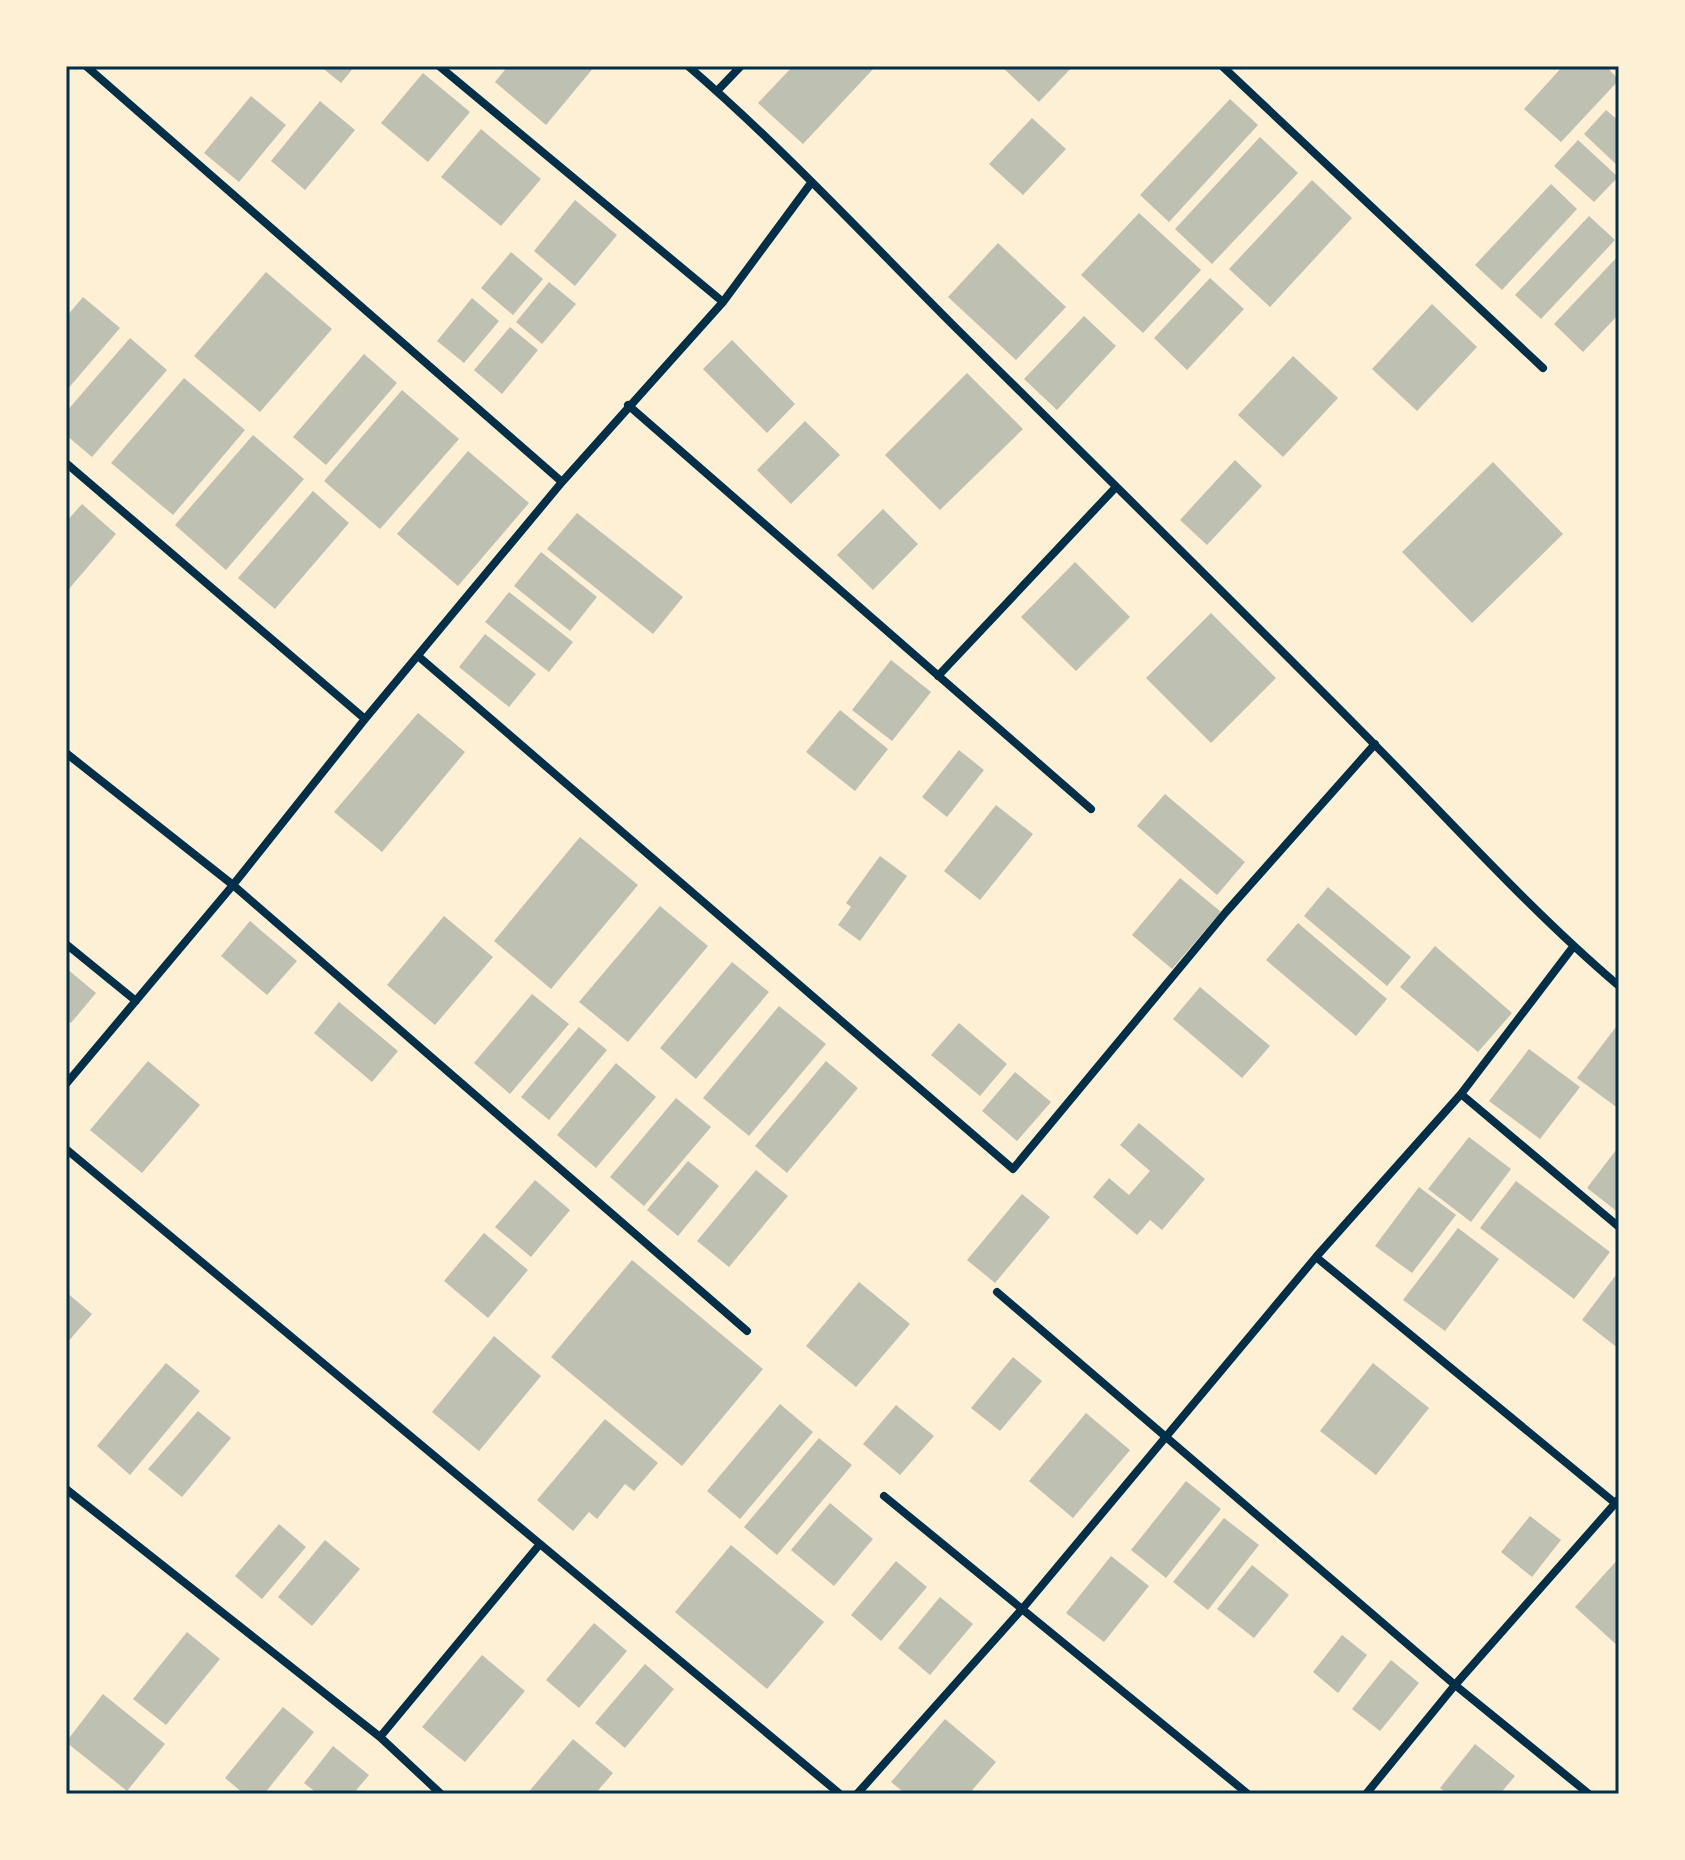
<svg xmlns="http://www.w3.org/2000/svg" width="1685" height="1860" font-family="Poppins,sans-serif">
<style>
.building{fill:#bec0b2}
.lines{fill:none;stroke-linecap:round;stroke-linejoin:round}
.minor{stroke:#003049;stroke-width:8}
.neatline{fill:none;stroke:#003049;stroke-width:3}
</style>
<rect width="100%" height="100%" fill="#fdf0d5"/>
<path class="building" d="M320,66H355L341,83Z
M508,66H595L546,125L495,82Z
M793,66H876L803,144L758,103Z
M1001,66H1073L1039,102Z
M1563,66H1606L1619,80L1561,142L1524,109Z
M423,73L470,112L428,162L381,123Z
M251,96L286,125L239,182L204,153Z
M1230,99L1258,125L1169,222L1140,195Z
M320,101L355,130L305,190L271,161Z
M1606,110L1619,121V167L1584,134Z
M1032,118L1066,149L1023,195L989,164Z
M481,129L541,179L501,226L441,177Z
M1260,137L1298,173L1212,264L1175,229Z
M1578,140L1618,177L1594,202L1554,166Z
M1312,180L1352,218L1270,307L1229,269Z
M1551,184L1577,209L1502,290L1475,265Z
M575,200L617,235L575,286L534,251Z
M1139,213L1201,270L1143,333L1081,275Z
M1589,216L1615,240L1541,319L1515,295Z
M998,243L1066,307L1016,360L948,297Z
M511,252L543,279L513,315L481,288Z
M1619,255V314L1583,352L1554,324Z
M266,272L332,329L260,412L194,356Z
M1210,278L1244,309L1187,370L1154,338Z
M549,282L576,304L542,344L516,322Z
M83,297L120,328L66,391V317Z
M472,298L499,321L464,363L437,341Z
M1432,304L1477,347L1417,411L1372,369Z
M1084,316L1116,346L1057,410L1024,379Z
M510,327L538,350L502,394L474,370Z
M130,338L167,370L92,457L66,435V412Z
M732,340L795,404L767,433L703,369Z
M364,354L397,383L326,465L293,437Z
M1293,356L1338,398L1283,457L1238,415Z
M967,373L1023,429L940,510L885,455Z
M184,378L245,430L173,515L111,463Z
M402,390L459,439L380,529L324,481Z
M805,421L840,455L791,504L757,470Z
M253,435L304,479L226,570L175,525Z
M468,451L529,503L458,586L397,534Z
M1235,460L1262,486L1207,545L1180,520Z
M1493,462L1563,534L1472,623L1402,552Z
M313,491L349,523L275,609L238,578Z
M82,504L116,534L68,590L66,522Z
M883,509L918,544L873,590L837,555Z
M577,513L683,597L653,634L547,549Z
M541,552L597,597L570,631L514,586Z
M1075,562L1130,617L1076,671L1021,617Z
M509,592L573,642L549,672L485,622Z
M1211,613L1276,678L1211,743L1146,678Z
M485,634L536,674L509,707L459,667Z
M891,660L931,692L892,741L852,710Z
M840,710L888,749L855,791L806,752Z
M418,713L465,752L382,852L334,812Z
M959,750L984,770L947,817L922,797Z
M1165,794L1245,862L1217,895L1137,826Z
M996,805L1033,834L980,900L944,871Z
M580,837L638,885L551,989L494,941Z
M880,856L907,876L860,941L838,925L851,907L846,903Z
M1180,878L1221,912L1172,969L1132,935Z
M1328,887L1411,957L1387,986L1304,916Z
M660,906L708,946L628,1042L579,1002Z
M444,916L493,957L435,1025L387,985Z
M250,921L297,961L267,995L221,956Z
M1298,923L1387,999L1356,1036L1266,960Z
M1435,946L1512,1013L1478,1052L1400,987Z
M732,962L769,992L696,1079L660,1048Z
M66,968L96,993L71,1023L66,1019Z
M1200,987L1270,1046L1242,1078L1173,1019Z
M532,994L569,1024L510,1094L474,1063Z
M339,1002L398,1051L372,1082L314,1033Z
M779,1006L826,1044L749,1136L703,1098Z
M959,1023L1007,1064L980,1096L931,1055Z
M579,1027L607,1050L549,1120L521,1097Z
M1616,1027L1619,1029V1109L1577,1078Z
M1529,1049L1580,1087L1540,1139L1489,1101Z
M148,1061L200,1105L142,1173L90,1130Z
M826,1061L858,1088L787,1173L755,1146Z
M616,1063L656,1097L596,1168L557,1135Z
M1015,1072L1051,1102L1017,1141L982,1111Z
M676,1098L711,1127L644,1206L610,1177Z
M1139,1123L1205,1179L1162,1230L1150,1220L1137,1235L1093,1197L1109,1178L1129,1195L1150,1171L1120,1145Z
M1469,1137L1511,1169L1471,1222L1428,1189Z
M1619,1146V1213L1587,1188Z
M688,1161L719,1186L678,1236L647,1210Z
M756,1170L788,1196L729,1267L697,1241Z
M535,1180L570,1210L531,1257L495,1227Z
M1516,1181L1610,1252L1574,1299L1480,1228Z
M1419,1187L1456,1215L1412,1273L1375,1246Z
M1022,1194L1050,1217L995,1283L967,1260Z
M1458,1228L1499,1259L1445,1331L1403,1300Z
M484,1233L528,1270L488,1318L444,1281Z
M632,1260L763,1369L682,1466L551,1357Z
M1619,1271V1349L1582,1320Z
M859,1282L910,1324L856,1387L806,1346Z
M66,1292L92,1314L66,1344Z
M494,1336L541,1376L479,1451L432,1412Z
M1013,1357L1042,1381L1000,1431L971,1408Z
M166,1363L200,1391L130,1475L97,1446Z
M1373,1363L1429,1408L1376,1475L1320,1431Z
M780,1404L813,1432L740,1519L707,1491Z
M896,1405L934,1436L900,1475L863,1444Z
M198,1411L231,1438L182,1497L148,1469Z
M1086,1413L1130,1450L1073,1518L1029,1481Z
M605,1419L658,1463L634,1491L625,1484L597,1519L589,1512L573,1531L537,1500Z
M819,1438L852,1465L777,1555L744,1527Z
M1186,1481L1221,1509L1166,1578L1131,1550Z
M830,1503L873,1539L834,1586L791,1550Z
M1530,1516L1561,1540L1532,1577L1501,1552Z
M1224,1518L1259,1545L1208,1610L1173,1582Z
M279,1524L306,1547L262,1599L235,1576Z
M325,1540L360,1569L312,1626L278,1597Z
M731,1545L824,1622L767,1689L675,1612Z
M1111,1556L1149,1586L1104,1642L1066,1613Z
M1619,1558V1647L1575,1607Z
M896,1561L927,1587L881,1641L851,1615Z
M1252,1565L1289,1595L1254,1638L1217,1609Z
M940,1597L973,1624L930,1675L898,1648Z
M594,1623L627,1651L579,1708L546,1680Z
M187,1632L220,1659L166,1725L133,1699Z
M1342,1635L1367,1655L1338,1693L1313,1672Z
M482,1655L525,1691L465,1762L422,1727Z
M1391,1660L1419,1683L1380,1731L1352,1709Z
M645,1664L674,1689L625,1748L595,1723Z
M103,1694L165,1744L127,1791L66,1742Z
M283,1707L314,1732L264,1794H244L225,1778Z
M945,1719L996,1762L969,1794H906L891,1782Z
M573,1739L613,1773L595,1794H527Z
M1475,1744L1515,1776L1500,1794H1448L1440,1788Z
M333,1746L369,1775L353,1794H318L304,1783Z"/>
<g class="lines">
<path class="minor" d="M86,66L562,482
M439,66L723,302
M688,66C782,147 868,240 956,328C1096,467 1237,605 1376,746C1456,827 1532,912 1619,986
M1222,66L1543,368
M717,91L741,66
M628,405L1091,809
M66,463L365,719
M418,656L1013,1169L1226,912L1375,744
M938,676L1116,487
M66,753L233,885L747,1331
M66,944L136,1001
M66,1084L233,885L365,719L562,482L723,302L811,183
M1461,1094L1619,1227
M66,1149L840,1794
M1316,1257L1615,1503
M997,1292L1455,1685L1589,1794
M66,1489L380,1737L441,1794
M884,1496L1248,1794
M380,1737L540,1544
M857,1794L1023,1608L1316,1257L1461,1094L1573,947
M1366,1794L1455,1685L1619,1499"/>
</g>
<rect width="1685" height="1860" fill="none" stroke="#fdf0d5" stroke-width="136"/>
<rect x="68" y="68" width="1549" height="1724" class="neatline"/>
</svg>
